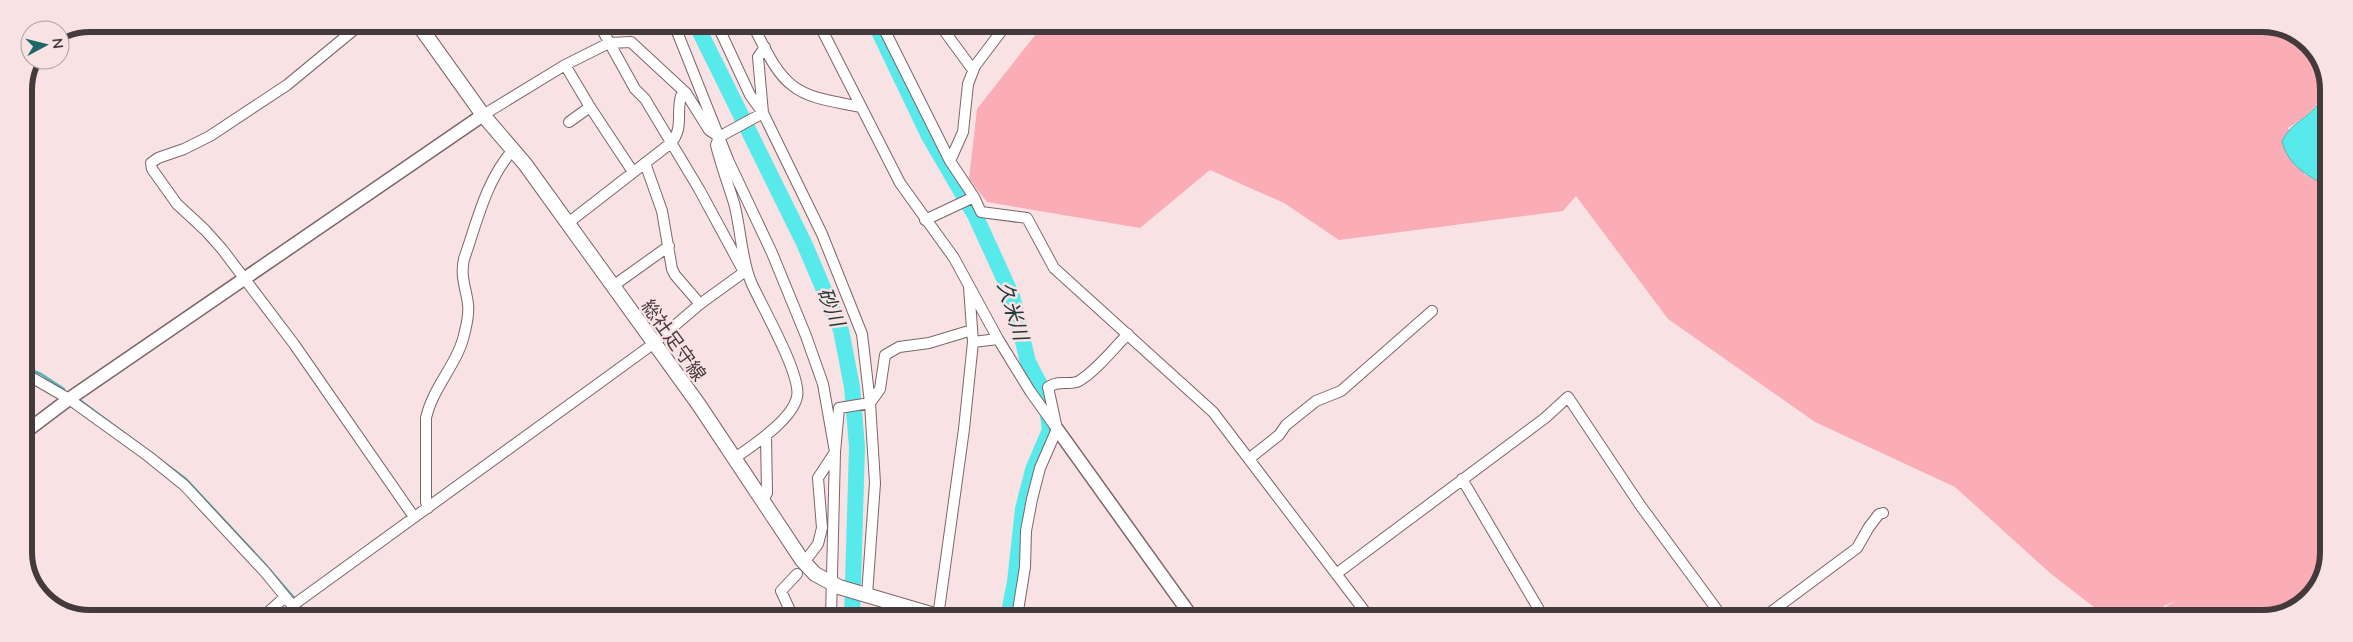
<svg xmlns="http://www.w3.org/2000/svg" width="2353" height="642" font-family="Mulish,'Noto Sans JP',sans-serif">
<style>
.green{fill:#faacb7}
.water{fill:#58e9ea;stroke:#52b4b6}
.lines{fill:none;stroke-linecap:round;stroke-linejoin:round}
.stream{stroke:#52b4b6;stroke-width:2.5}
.river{stroke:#58e9ea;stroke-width:16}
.minor-casing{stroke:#7b6669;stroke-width:12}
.tertiary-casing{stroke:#7b6669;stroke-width:15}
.secondary-casing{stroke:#7b6669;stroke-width:16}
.minor{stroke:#fff;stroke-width:10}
.tertiary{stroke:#fff;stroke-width:12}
.secondary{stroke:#fff;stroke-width:14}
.labels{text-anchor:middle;stroke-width:5;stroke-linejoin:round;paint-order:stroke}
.street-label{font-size:19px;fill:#443a3b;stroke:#f9e2e4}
.water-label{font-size:20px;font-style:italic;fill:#203939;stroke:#f9e2e4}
.rim{fill:none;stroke:#443a3b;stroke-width:6}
</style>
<rect width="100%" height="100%" fill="#f9e2e4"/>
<path class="green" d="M1043,25L2280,26L2313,47L2327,80C2317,110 2313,111 2288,128L2304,174L2329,187L2327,569L2303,604L2263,618H2159L2167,606L2177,600L2164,606L2153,618H2108L2050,573L1955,487L1815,422L1668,319L1576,196L1563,211L1339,240L1284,203L1210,170L1140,228L987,202L969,179L977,109Z"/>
<path class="water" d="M2327,80L2329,86V187C2308,176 2288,166 2282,141C2292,121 2307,120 2319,103C2323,97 2324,87 2327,80Z"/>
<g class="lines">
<path class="stream" d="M24,367L41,374L64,389
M81,401L186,479L264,563L295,599
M298,604L309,616"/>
<path class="river" d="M696,24L804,243L841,330L852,387L857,447L852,617
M876,25L929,136L975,215L1012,296L1028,362L1045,394L1050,430L1033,470L1023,509L1015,582L1008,617"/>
<g class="minor-casing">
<path id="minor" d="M361,24L287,85L210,136L184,149L158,158L151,163L152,169L177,204L205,230L222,249L294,344L414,517
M599,24L635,89L645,99L699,189L744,272
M674,24L729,162L772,253L806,336L823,384L835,452L818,478L822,528L818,544L809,556
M717,24L750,95L763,113L822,234L862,334L870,403L875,483L867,595
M752,24C764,45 774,72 793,86C811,100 839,102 860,107
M819,24L900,183L954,258L998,339L1030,391L1057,429
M882,25L950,161L974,197L981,212L1027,218L1054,268L1213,412L1369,617
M940,25L973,70
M565,65L590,107L633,172
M763,113L758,57L765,47
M483,115L565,65L609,43L631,42L686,93L709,130L719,137
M569,122L590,107
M950,161L963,132L968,84L975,66L1006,25
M645,163L662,211L672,269L675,275L700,304
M925,220L974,197
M568,223L671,143C684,128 676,113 681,96L686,93
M613,286L669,246
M973,342L998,339
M24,373L69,399L148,456L184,485L265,572L301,616
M839,408L870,403L880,389L885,355L899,347L929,343L972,330
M735,458C753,445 792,420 797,397C802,375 761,305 751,282C741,258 741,229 734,203C728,184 721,165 716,145L719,137L763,113
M1250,458L1279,435L1286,425L1316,401L1341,391L1432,311
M1462,479L1544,618
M763,500L767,493L766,436
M428,508L426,502V418C433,386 459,363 465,331C467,323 469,312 468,304C466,288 460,277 464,259C477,222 486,180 513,150
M1336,574L1545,418L1568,397L1640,505L1723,618
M292,606L653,344L700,304L747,270
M264,616L285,597
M793,617L781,591L797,574
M831,617L835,452L839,408
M938,617L964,429L973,342L969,287
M1017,617L1025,567L1026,531L1032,499L1040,468L1057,429L1048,387C1061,379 1070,386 1079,381C1097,370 1113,349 1128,334
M1763,618L1857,548L1869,527L1879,514L1883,513"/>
</g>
<g class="tertiary-casing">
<path id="tertiary" d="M1057,429L1192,617
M24,433L69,399L483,115"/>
</g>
<g class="secondary-casing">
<path id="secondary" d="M418,24L483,115L525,164L699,405L802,560L815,574L839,587L941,617"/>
</g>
<use href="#minor" class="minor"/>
<use href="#tertiary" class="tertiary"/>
<use href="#secondary" class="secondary"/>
</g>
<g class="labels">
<g class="street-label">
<text transform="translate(674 340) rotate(54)" y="7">総社足守線</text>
</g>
<g class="water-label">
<text transform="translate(831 307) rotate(68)" y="7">砂川</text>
<text transform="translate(1013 311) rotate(73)" y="7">久米川</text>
</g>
</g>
<path d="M0 0H2353V642H0ZM90 32H2262A58 58 0 0 1 2320 90V552A58 58 0 0 1 2262 610H90A58 58 0 0 1 32 552V90A58 58 0 0 1 90 32Z" fill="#f9e2e4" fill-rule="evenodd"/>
<path class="rim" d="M90 32H2262A58 58 0 0 1 2320 90V552A58 58 0 0 1 2262 610H90A58 58 0 0 1 32 552V90A58 58 0 0 1 90 32Z"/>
<g transform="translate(45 45) rotate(83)"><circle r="24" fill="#f9e2e4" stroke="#b19fa0"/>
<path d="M0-4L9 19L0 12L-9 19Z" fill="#1c696a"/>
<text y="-8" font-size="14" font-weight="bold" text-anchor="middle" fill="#443a3b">N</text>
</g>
</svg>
